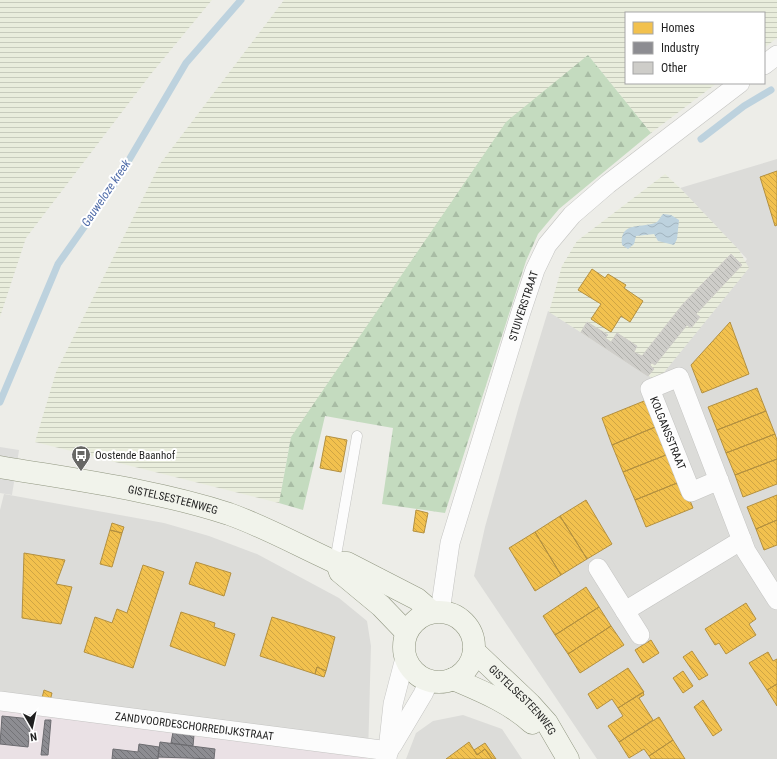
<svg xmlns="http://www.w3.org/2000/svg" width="777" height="759" font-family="'Roboto Condensed',sans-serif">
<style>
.residential{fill:#dcdcd9}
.industrial{fill:#eae1e5}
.farmland{fill:url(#farmland-rules)}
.forest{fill:url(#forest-firs)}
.water{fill:url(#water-waves)}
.pier{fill:#dddddb}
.homes{fill:url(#homes-back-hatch);stroke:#b39040}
.industry{fill:url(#industry-back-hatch);stroke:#6c6c70}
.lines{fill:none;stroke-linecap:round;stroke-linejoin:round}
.stream{stroke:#bdd2de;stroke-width:7}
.building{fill:url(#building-back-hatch);stroke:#d0cec9}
.lane-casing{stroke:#c4c4c2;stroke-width:11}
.street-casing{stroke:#c4c4c2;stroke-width:20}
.secondary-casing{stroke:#919781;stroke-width:23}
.lane{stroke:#fcfcfc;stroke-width:10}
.street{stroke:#fcfcfc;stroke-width:19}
.secondary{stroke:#f1f3eb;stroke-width:22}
.labels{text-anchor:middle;stroke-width:4;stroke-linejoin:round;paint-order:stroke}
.street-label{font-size:11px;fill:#1f1f1f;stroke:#fff}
.poi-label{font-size:11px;fill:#1f1f1f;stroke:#fff;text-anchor:start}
.water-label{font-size:12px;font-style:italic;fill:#516da9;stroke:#fff}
</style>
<defs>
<pattern id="farmland-rules" width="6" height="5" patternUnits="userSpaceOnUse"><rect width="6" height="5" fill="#e9eddc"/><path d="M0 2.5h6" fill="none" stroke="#c7cbbc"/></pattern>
<pattern id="forest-firs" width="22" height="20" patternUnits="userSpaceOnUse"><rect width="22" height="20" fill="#c4dbbf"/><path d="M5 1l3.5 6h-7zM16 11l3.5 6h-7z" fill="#a8bca4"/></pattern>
<pattern id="water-waves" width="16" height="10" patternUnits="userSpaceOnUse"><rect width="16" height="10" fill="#bdd2de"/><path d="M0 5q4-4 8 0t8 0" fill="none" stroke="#a2b4be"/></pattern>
<pattern id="homes-back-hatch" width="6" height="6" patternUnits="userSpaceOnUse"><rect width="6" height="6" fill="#f2c14e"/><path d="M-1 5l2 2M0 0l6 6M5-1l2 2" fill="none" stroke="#cfa544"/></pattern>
<pattern id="industry-back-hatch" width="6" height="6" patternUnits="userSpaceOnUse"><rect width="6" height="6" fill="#8d8d92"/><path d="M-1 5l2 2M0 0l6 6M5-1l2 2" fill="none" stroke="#737377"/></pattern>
<pattern id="building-back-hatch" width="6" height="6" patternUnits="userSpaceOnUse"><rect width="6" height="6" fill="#cecdc9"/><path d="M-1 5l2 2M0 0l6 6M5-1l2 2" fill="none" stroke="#b0b0ac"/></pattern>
</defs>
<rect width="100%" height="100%" fill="#edede8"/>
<path class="residential" d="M777,159V759H597L474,576L485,527L519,406L548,311L657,381L747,259L680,188Z
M4,494L164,523L209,536L257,554L339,598L367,621L371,646L368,755L0,705V510Z
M463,715L502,729L522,759H406L416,733L433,721Z"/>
<path class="industrial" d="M0,705L368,755L367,759H0Z"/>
<path class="farmland" d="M0,0H212L151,74L26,238L0,317Z
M284,0H777V38L764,48V13H626V83H717L651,133L588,55L291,437L279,503L35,442L56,372L160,164Z
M665,174L680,188L739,250L749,268L657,381L549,312L562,266L577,241Z"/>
<path class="forest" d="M588,55L651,133L559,209L538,234L526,261L445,513L382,504L393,428L325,416L303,510L279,503L291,437L506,122Z"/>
<path class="water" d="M663,214L671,215L679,220L677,239L674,245L658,241L654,234L636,236L634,244L628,249L622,245C619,220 644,229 657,222C659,220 661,216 663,214Z"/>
<path class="pier" d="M0,447L19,450L12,495L0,493Z"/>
<path class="homes" d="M777,171V225L775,226L760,177Z
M592,269L605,278L608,274L626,285L624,288L643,301L630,322L621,316L611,332L591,319L601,304L578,290Z
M730,322L749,374L702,393L691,365Z
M757,388L766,411L717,430L708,407Z
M649,399L660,425L612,445L602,418Z
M766,411L775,434L726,453L717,430Z
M660,425L671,453L623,472L612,445Z
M775,434L777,440V459L735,475L726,453Z
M326,436L347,440L341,472L320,468Z
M671,453L682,481L635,500L623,472Z
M777,459V484L743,497L735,475Z
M682,481L693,508L646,527L635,500Z
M777,495V520L756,529L747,507Z
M586,500L612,544L587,559L560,516Z
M416,510L428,513L424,533L413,531Z
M560,516L587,559L561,575L535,532Z
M777,520V545L764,550L756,529Z
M112,523L124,527L122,533L110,530Z
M110,530L122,533L112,567L100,564Z
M535,532L561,575L535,591L509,548Z
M24,553L65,560L56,584L72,587L61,624L22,618Z
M196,562L231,573L224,596L189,584Z
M143,565L164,572L133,668L84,652L95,617L112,623L117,609L127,613Z
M586,587L599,607L555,635L543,616Z
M746,603L756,619L749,624L756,635L726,654L719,643L715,645L705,629Z
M599,607L611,626L568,654L555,635Z
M181,612L215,623L214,627L235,634L225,666L170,646Z
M272,617L335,637L326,671L317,667L315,674L260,656Z
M611,626L624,645L580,673L568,654Z
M651,640L659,653L643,663L635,650Z
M692,651L708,675L699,680L683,657Z
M768,652L773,661L777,659V684L767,690L749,663Z
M317,667L326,671L324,677L315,674Z
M628,668L644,692L618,708L612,699L597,709L588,694Z
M683,671L693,686L683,693L673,678Z
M777,684V706L767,690Z
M44,690L52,693L50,701L42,698Z
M643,692L644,695L639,698L653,720L619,742L608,726L623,716L618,708Z
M703,700L722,730L713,736L694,707Z
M659,717L673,740L649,756L644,749L629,758L619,742Z
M673,740L685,759H651L649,756Z
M469,742L477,755L485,749L492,759H446Z
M485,743L496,759H492L485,749L477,755L474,750Z"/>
<path class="industry" d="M2,716L31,719L28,747L0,744Z
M45,720H51L48,755H41Z
M173,732L194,735L193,746L171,743Z
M160,742L215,749L214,759L158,757Z
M139,744L159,747L158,759H112L113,749L138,752Z"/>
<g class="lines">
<path class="stream" d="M701,139L744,106L771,90
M0,402L58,264L116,182L186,63L241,0"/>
</g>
<path class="building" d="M731,254L742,265L696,314L683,304Z
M683,304L700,317L691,328L687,325L655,365L652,363L650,365L654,369L648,376L581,332L587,322L608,335L605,338L611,342L617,333L637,346L634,352L642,356Z"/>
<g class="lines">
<g class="lane-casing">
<path id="lane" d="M331,561L337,550L357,436"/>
</g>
<g class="street-casing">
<g id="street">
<path d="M764,65L777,55"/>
<path d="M719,480L691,492L650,389L679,377L746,551L777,600"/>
<path d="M598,568L640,635"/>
<path d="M625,611L742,540"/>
<path id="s1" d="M440,612L450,543L520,315L535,270L547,245L572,215L608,184L740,83"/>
<path id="s2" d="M0,701L389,751"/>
<path d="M392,746L423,694L429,681"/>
<path d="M387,759L393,704L405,658"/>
</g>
</g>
<g class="secondary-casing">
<g id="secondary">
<path id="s3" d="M0,467C76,480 155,490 229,514C266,527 301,547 337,563H347L417,599L432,612"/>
<path d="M337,563L340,572L381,606L406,632"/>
<circle cx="439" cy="647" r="35"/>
<path id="s4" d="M474,651L530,704L547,723L568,759"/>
<path d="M453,679C481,691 509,702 532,723"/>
</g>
</g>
<use href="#lane" class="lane"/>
<use href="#street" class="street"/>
<use href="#secondary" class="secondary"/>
</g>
<defs>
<g id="bus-pin" transform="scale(1)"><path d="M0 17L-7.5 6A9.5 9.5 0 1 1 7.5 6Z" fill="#676765" stroke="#fff"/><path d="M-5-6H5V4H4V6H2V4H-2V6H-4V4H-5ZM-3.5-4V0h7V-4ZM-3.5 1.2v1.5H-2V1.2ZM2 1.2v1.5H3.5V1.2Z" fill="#fff"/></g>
</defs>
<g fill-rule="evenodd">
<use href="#bus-pin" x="81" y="455"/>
</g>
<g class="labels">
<g class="street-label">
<text dy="4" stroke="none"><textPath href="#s1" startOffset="318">STUIVERSTRAAT</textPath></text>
<text transform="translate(668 433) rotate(68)" y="4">KOLGANSSTRAAT</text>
<text dy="4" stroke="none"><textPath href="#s3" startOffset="176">GISTELSESTEENWEG</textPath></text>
<text dy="4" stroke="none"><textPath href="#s4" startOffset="69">GISTELSESTEENWEG</textPath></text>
<text dy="4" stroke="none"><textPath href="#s2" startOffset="196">ZANDVOORDESCHORREDIJKSTRAAT</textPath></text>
</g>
<g class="poi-label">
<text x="95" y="459">Oostende Baanhof</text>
</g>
<g class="water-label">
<text transform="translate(106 193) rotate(-56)" y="4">Gauweloze kreek</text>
</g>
</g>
<rect x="625" y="12" width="140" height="72" fill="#ffffff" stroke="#a5a5a5"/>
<rect x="633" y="22" width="20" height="12" fill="#f2c14e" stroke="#a5a5a5"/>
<text x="661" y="32" font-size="12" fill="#1f1f1f">Homes</text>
<rect x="633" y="42" width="20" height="12" fill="#8d8d92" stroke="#a5a5a5"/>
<text x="661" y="52" font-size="12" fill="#1f1f1f">Industry</text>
<rect x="633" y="62" width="20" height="12" fill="#cecdc9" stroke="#a5a5a5"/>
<text x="661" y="72" font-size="12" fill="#1f1f1f">Other</text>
<g transform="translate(32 727) rotate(171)" stroke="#ffffff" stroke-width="3" paint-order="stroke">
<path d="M0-3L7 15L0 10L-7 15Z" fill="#1f1f1f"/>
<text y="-6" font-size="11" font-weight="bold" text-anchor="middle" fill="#1f1f1f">N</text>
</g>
</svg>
